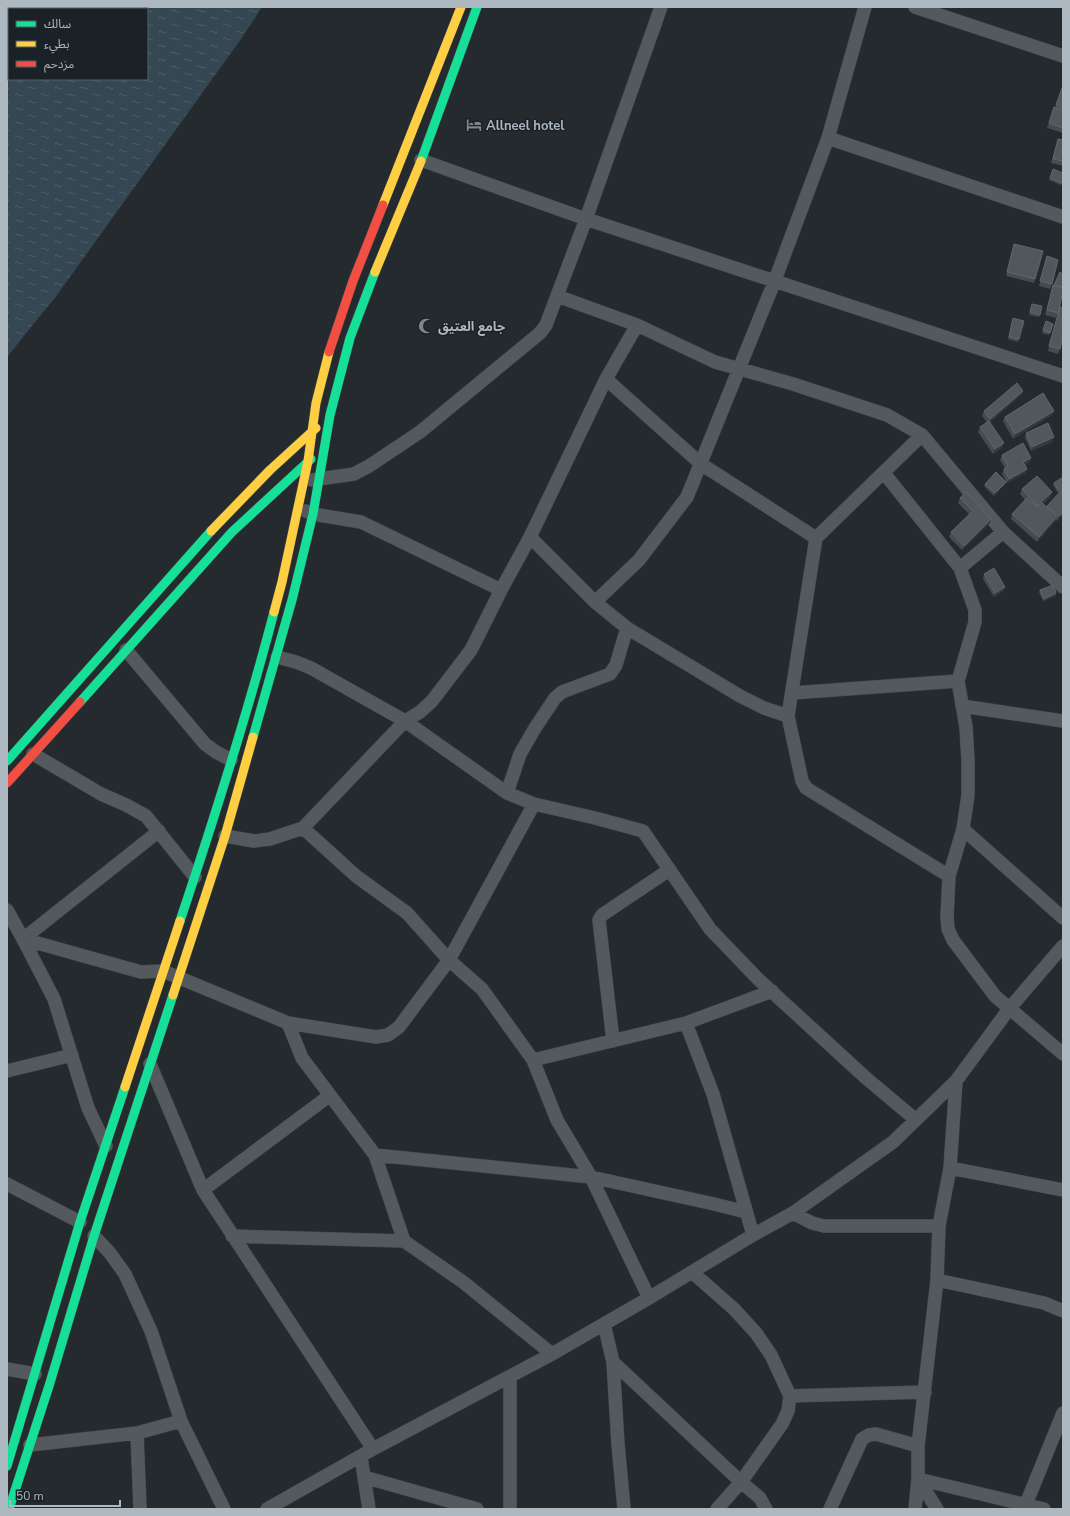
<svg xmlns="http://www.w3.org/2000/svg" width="1070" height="1516" font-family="'Nunito Sans','Noto Sans Arabic',sans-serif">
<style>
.water{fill:url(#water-ripples);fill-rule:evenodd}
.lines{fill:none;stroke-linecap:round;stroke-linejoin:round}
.street-casing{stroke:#424649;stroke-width:14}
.fast-casing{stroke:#424649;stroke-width:10}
.slow-casing{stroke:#424649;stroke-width:10}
.jam-casing{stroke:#424649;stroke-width:10}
.street{stroke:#54595d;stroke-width:13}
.fast{stroke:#16e098;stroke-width:9}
.slow{stroke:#ffcf43;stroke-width:9}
.jam{stroke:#f24e42;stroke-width:9}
.wall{fill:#464b4f}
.shaded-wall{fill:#34393c}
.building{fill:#51575b;stroke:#60666b}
.labels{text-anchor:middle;stroke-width:3;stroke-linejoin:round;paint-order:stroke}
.poi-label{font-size:13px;font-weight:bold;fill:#aeb8c0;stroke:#1a2228;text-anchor:start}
</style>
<defs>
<pattern id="water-ripples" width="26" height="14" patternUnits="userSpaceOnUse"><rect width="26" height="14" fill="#344753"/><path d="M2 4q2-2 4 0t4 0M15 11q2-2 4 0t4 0" fill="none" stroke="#4f5f6a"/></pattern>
</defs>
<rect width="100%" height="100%" fill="#252a2e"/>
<path class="water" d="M7,7H262L241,39L57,295L7,357ZM9,9H147V79H9Z"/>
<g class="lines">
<g class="street-casing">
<path id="street" d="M915,7L1063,56
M828,138L1063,217
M421,160L586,219L1063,376
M557,296L637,325L715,362L793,384L887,415L922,435L1003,532L960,568L975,610V622L958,681L966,727L968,761V795L963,829L949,876L947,917L948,929L953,940L995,996L1063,1054
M606,379L701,464L816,538
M922,435L816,538L788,716L802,781L806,788L949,876
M884,473L960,568
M312,480L354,474L369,466L420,432L540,333L546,325L586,219L661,7
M306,511L313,514L361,522L501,590
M1003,532L1063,587
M530,537L595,602L627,628L740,696L764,708L788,716
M595,602L639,560L687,497L775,280L828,138L865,7
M126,650L205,744L216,752L231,760
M277,657L296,662L311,668L405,721L507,793L534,804L595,818L643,831L710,929L758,979L866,1078L916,1120
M792,693L958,681
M962,706L1063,721
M33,754L101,794L126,805L146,816L195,877
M507,793L520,754L535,728L555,698L562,692L610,674L616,665L627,628
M303,828L356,876L407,913L449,960L482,989L533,1060L557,1120L591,1177L649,1298
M963,829L1063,918
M225,836L254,841L270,839L303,828L405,721L420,712L432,701L471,650L501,590L530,537L606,379L637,325
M7,910L23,939L54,999L88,1108L106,1146
M23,939L141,972L163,971L288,1023L376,1037L388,1035L399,1027L449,960L534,804
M23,939L159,831
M288,1023L302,1058L375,1155L404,1241
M686,1023L713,1094L753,1235
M613,1041L599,920L602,915L669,870
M533,1060L686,1023L772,991
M150,1064L203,1190L373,1449
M7,1071L72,1055
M375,1155L591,1177L714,1204L746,1212
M950,1168L1063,1190
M7,1184L80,1222
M203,1190L329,1096
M793,1213L812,1223L824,1226H939
M94,1236L110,1253L125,1274L151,1331L181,1421L224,1509
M232,1236L404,1241L463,1282L552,1354
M692,1272L734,1309L756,1333L771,1355L790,1396L788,1411L782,1424L741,1482L717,1509
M937,1280L1044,1303L1063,1311
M604,1324L613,1362L741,1482L760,1498L766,1509
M613,1362L618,1444L624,1509
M7,1369L35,1374
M510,1377V1509
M790,1396L925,1392
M137,1433L140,1509
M30,1445L137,1433L181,1421
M361,1457L369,1509
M364,1477L477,1509
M918,1479L1044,1509
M918,1479L937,1509
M1026,1504L1063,1413
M267,1509L373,1449L552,1354L649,1298L753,1235L793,1213L893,1142L956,1081L1009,1009L1063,946
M830,1509L862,1439L869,1435L876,1434L918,1446
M915,1509L918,1479V1446L937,1280L939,1226L950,1168L956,1081"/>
</g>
<g class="fast-casing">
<path id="fast" d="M421,161L477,7
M80,702L232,532L311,459
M253,737L292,600L313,514L330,415L350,338L375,272
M7,761L211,531
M180,921C214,819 247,716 274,612
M7,1466L80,1222L125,1087
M9,1509L49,1386L94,1236L173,995"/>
</g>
<g class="slow-casing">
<path id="slow" d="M383,205L461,7
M375,272L421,161
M211,531L270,470L316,428
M274,612L282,582L308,461L316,403L329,352
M173,995L225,836L253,737
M125,1087L180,921"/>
</g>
<g class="jam-casing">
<path id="jam" d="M329,352L353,281L383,205
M7,783L80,702"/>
</g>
<use href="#street" class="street"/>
<use href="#fast" class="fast"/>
<use href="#slow" class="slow"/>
<use href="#jam" class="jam"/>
</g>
<path class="wall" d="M1063,85V133L1047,128L1054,107L1055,108Z
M1058,139L1063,140V166L1051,163Z
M1053,169L1063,181L1061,185L1049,180Z
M1014,244L1035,279L1034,283L1006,276Z
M1047,256L1052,284L1050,289L1039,286Z
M1060,272L1062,287L1058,313L1056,318L1045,315L1052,290Z
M1032,304L1040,315L1039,317L1029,315Z
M1060,307V349L1058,354L1048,351Z
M1012,321L1019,339L1018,342L1008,339Z
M1046,321L1053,324L1049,335L1042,333Z
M1023,391L1021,395L990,422L1002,448L993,454L978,432L980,427L987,422L982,416L984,411Z
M1054,411L1052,415L1013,439L1003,421L1005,417Z
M1026,433L1052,442L1031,451L1025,438Z
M1002,455L1030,462L1025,465L1027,469L1025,473L1007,483L1002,474L1004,469L1005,468L1000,460Z
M1063,477V490L1062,491L1063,492V514L1057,521L1056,520L1037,542L1011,519L1012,514L1025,500L1020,494L1022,489L1050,497L1043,504L1047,507V506L1060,492L1058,493L1053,485L1054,483Z
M1006,482L1005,484L994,496L984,486L985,484Z
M960,498L990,523L962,550L949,537L951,532L969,514L958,503Z
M984,574L1005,587L1003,591L994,597L983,579Z
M1040,590L1056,596L1043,601L1039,592Z"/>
<path class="shaded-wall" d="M1023,391L1021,395L988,423L990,419Z
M1054,411L1052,415L1013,439L1015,434Z
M1054,437L1052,442L1031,451L1032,447Z
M1004,443L1002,448L993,454L995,449Z
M1031,458L1030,462L1022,467L1023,462Z
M1027,469L1025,473L1007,483L1009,479Z
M1006,482L1005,484L994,496L995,493Z
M1063,488V490L1058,493L1059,491Z
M1052,492L1050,497L1039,507L1041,502Z
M1063,512V514L1057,521L1059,516Z
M1057,516L1055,521L1037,542L1039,537Z
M991,519L990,523L962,550L964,546Z
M1005,587L1003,591L994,597L995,593Z
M1056,593V596L1043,601L1044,599Z"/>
<path class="building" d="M1063,85V108L1056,105Z
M1054,107L1063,110V128L1049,123Z
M1058,139L1063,140V161L1053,159Z
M1053,169L1063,173V180L1062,183L1050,178Z
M1014,244L1043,251L1035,279L1007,272Z
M1047,256L1058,260L1052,284L1040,281Z
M1060,272L1063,274V285L1062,287L1054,285Z
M1053,285L1063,288V292L1058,313L1047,310Z
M1032,304L1042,306L1040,315L1030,312Z
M1060,307L1063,308V337L1060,349L1049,346Z
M1013,318L1024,321L1019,339L1009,337Z
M1046,321L1053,324L1050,333L1043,330Z
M1017,383L1023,391L990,419L984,411Z
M1043,393L1054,411L1015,434L1005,417Z
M989,421L1004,443L995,449L980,427Z
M1048,423L1054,437L1032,447L1026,433Z
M1023,443L1031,458L1023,462L1027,469L1009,479L1004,469L1008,466L1002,455Z
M996,472L1006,482L995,493L985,484Z
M1037,476L1052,492L1041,502L1057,516L1039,537L1012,514L1027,498L1037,507L1040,504L1037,506L1022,489Z
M1063,477V488L1059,491L1054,483Z
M1062,490L1063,492V512L1059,516L1047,506Z
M966,492L991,519L964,546L951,532L973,511L960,498Z
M994,568L1005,587L995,593L984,574Z
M1053,585L1056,593L1044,599L1040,590Z"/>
<defs>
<g id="hotel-bare" transform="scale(1.2)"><path d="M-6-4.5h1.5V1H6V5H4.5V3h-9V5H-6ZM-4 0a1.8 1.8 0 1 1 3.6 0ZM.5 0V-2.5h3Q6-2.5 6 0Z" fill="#7e868d" stroke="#1a2228" stroke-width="2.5" paint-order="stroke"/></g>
<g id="mosque-bare" transform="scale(1.2)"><path d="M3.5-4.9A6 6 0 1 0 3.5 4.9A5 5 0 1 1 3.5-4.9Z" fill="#7e868d" stroke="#1a2228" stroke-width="2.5" paint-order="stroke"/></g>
</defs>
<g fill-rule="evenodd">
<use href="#hotel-bare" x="474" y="125"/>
<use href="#mosque-bare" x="426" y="326"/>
</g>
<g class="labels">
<g class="poi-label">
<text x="486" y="130">Allneel hotel</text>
<text x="438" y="331">جامع العتيق</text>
</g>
</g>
<rect width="1070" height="1516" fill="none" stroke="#aeb8c0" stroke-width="16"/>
<rect x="8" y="8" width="140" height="72" fill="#1a2228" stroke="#555e65"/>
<rect x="16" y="21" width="20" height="6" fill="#16e098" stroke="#555e65"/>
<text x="44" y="28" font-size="12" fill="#aeb8c0">سالك</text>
<rect x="16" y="41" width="20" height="6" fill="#ffcf43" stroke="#555e65"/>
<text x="44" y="48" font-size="12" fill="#aeb8c0">بطيء</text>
<rect x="16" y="61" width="20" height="6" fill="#f24e42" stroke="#555e65"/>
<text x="44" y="68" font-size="12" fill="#aeb8c0">مزدحم</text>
<path d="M10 1500v6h110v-6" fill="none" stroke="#aeb8c0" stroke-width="2"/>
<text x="16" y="1500" font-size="12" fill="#aeb8c0" stroke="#1a2228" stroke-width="3" paint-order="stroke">50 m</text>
</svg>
